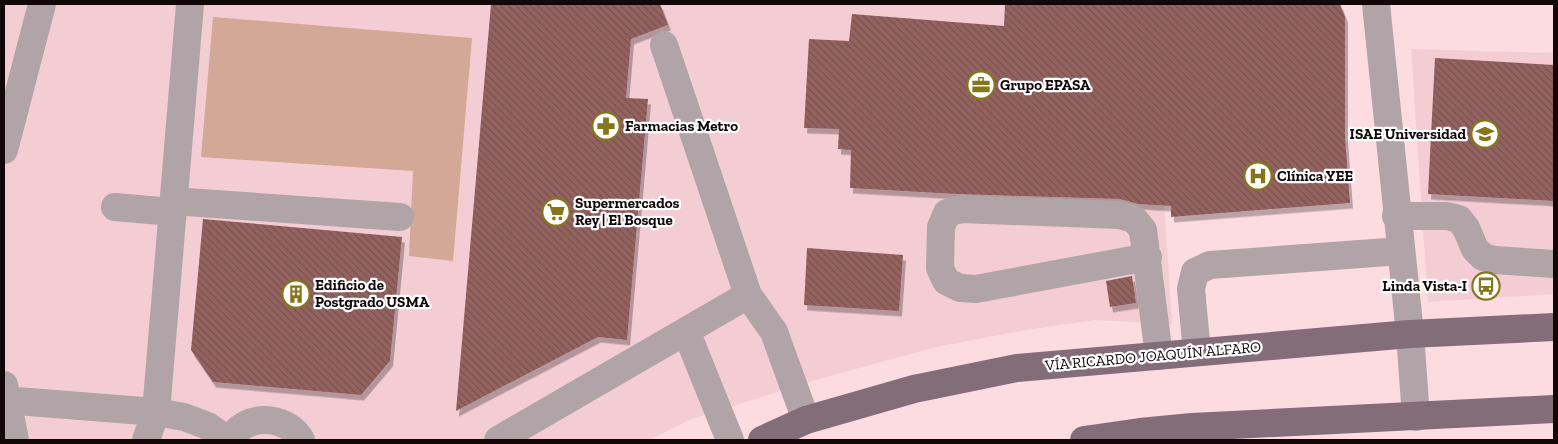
<svg xmlns="http://www.w3.org/2000/svg" width="1558" height="444" font-family="'Zilla Slab',serif">
<style>
.built{fill:#f4ccd3}
.grass{fill:#d3a896}
.building{fill:url(#building-back-hatch);filter:url(#shadow)}
.lines{fill:none;stroke-linecap:round;stroke-linejoin:round}
.minor{stroke:#b0a4a9;stroke-width:28}
.major{stroke:#836d78;stroke-width:28}
.labels{text-anchor:middle;stroke-width:4.5;stroke-linejoin:round;paint-order:stroke}
.poi-label{font-size:15px;font-weight:bold;fill:#12080a;stroke:#fff;text-anchor:start}
.street-label{font-size:15px;fill:#12080a;stroke:#fff}
</style>
<defs>
<pattern id="building-back-hatch" width="6" height="6" patternUnits="userSpaceOnUse" patternTransform="scale(1.25)"><rect width="6" height="6" fill="#946460"/><path d="M-1 5l2 2M0 0l6 6M5-1l2 2" fill="none" stroke="#77504d"/></pattern>
<filter id="shadow"><feDropShadow dx="3" dy="5.5" stdDeviation="0" flood-color="#0004"/></filter>
</defs>
<rect width="100%" height="100%" fill="#fcdbe1"/>
<path class="built" d="M4,4H1151L1172,324L1095,320L1019,331L936,347L819,379L691,419L649,440H4Z
M1411,49L1554,53V294L1428,302Z"/>
<path class="grass" d="M213,17L472,38L453,261L409,256L413,171L201,157Z"/>
<path class="building" d="M491,4H660L668,25L631,39L626,98L648,99L627,340L598,337L456,411Z
M1005,4H1340L1345,17V136L1350,203L1171,217V206L1138,204L1120,199L956,194L850,188L851,150L838,149L839,129L804,128L809,39L849,41L852,14L1004,26Z
M1435,58L1554,65V201L1428,194Z
M203,219L402,237L390,361L361,395L213,382L191,350Z
M807,248L903,255L899,311L804,305Z
M1132,276L1136,303L1110,307L1106,281Z"/>
<g class="lines">
<path class="minor" d="M1376,4L1410,334L1416,417
M664,45L748,295L774,332L806,420
M4,150L42,4
M173,201L400,217
M115,207L172,212
M1396,216H1447L1459,219L1466,228L1475,249L1483,257L1495,260L1554,264
M1148,257L976,289L960,288L946,281L940,268L941,227L947,213L961,209L1119,215L1134,219L1143,230L1159,356
M686,331L730,440
M1197,352L1191,289L1195,272L1210,265L1401,251
M4,385L15,440
M4,400L156,412L184,417L208,426L227,440
M146,440L156,412L190,4
M230,440C232,437 234,433 237,431C255,413 289,418 301,440
M498,440L748,295"/>
<path class="major" d="M762,440L806,420L914,389L1017,368L1410,334L1554,327
M1084,440L1140,432L1192,427L1554,409"/>
</g>
<defs>
<g id="office-ring" transform="scale(1.4375)"><circle r="9.5" fill="#fff" stroke="#85761a" stroke-width="1.5"/><path d="M-6-3h4V-5.5h4V-3h4V5H-6ZM-1-4.5V-3h2v-1.5ZM-6 0V1H6V0Z" fill="#85761a"/></g>
<g id="pharmacy-ring" transform="scale(1.4375)"><circle r="9.5" fill="#fff" stroke="#85761a" stroke-width="1.5"/><path d="M-2-6h4v4h4v4h-4v4h-4v-4h-4v-4h4Z" fill="#85761a"/></g>
<g id="university-ring" transform="scale(1.4375)"><circle r="9.5" fill="#fff" stroke="#85761a" stroke-width="1.5"/><path d="M0-5L7-2L0 1L-7-2ZM-4 1L0 2.5L4 1V4Q0 6-4 4Z" fill="#85761a"/></g>
<g id="hospital-ring" transform="scale(1.4375)"><circle r="9.5" fill="#fff" stroke="#85761a" stroke-width="1.5"/><path d="M-5-5h3v3.5h4V-5h3V5h-3V1.5h-4V5h-3Z" fill="#85761a"/></g>
<g id="supermarket-ring" transform="scale(1.4375)"><circle r="9.5" fill="#fff" stroke="#85761a" stroke-width="1.5"/><path d="M-6-5.5h2.5l.6 2H6L4.5 2H-2.5L-4.4-4H-6ZM-1.5 3.2a1.3 1.3 0 1 0 .1 0ZM3 3.2a1.3 1.3 0 1 0 .1 0Z" fill="#85761a"/></g>
<g id="bus-ring" transform="scale(1.4375)"><circle r="9.5" fill="#fff" stroke="#85761a" stroke-width="1.5"/><path d="M-5-6H5V4H4V6H2V4H-2V6H-4V4H-5ZM-3.5-4V0h7V-4ZM-3.5 1.2v1.5H-2V1.2ZM2 1.2v1.5H3.5V1.2Z" fill="#85761a"/></g>
<g id="building-ring" transform="scale(1.4375)"><circle r="9.5" fill="#fff" stroke="#85761a" stroke-width="1.5"/><path d="M-4-6H4V6H1V3H-1V6H-4ZM-2.5-4.3h1.7v1.8h-1.7ZM.8-4.3h1.7v1.8H.8ZM-2.5-1h1.7V.8h-1.7ZM.8-1h1.7V.8H.8Z" fill="#85761a"/></g>
</defs>
<g fill-rule="evenodd">
<use href="#office-ring" x="981" y="85"/>
<use href="#pharmacy-ring" x="606" y="126"/>
<use href="#university-ring" x="1485" y="134"/>
<use href="#hospital-ring" x="1258" y="176"/>
<use href="#supermarket-ring" x="556" y="212"/>
<use href="#bus-ring" x="1486" y="286"/>
<use href="#building-ring" x="296" y="294"/>
</g>
<g class="labels">
<g class="poi-label">
<text x="1000" y="90">Grupo EPASA</text>
<text x="625" y="131">Farmacias Metro</text>
<text x="1466" y="139" text-anchor="end">ISAE Universidad</text>
<text x="1277" y="181">Clínica YEE</text>
<text x="575" y="208">Supermercados<tspan x="575" dy="17">Rey | El Bosque</tspan></text>
<text x="315" y="290">Edificio de<tspan x="315" dy="17">Postgrado USMA</tspan></text>
<text x="1467" y="291" text-anchor="end">Linda Vista-I</text>
</g>
<g class="street-label">
<text transform="translate(1153 356) rotate(-5)" y="5">VÍA RICARDO JOAQUÍN ALFARO</text>
</g>
</g>
<rect width="1558" height="444" fill="none" stroke="#12080a" stroke-width="10"/>
</svg>
